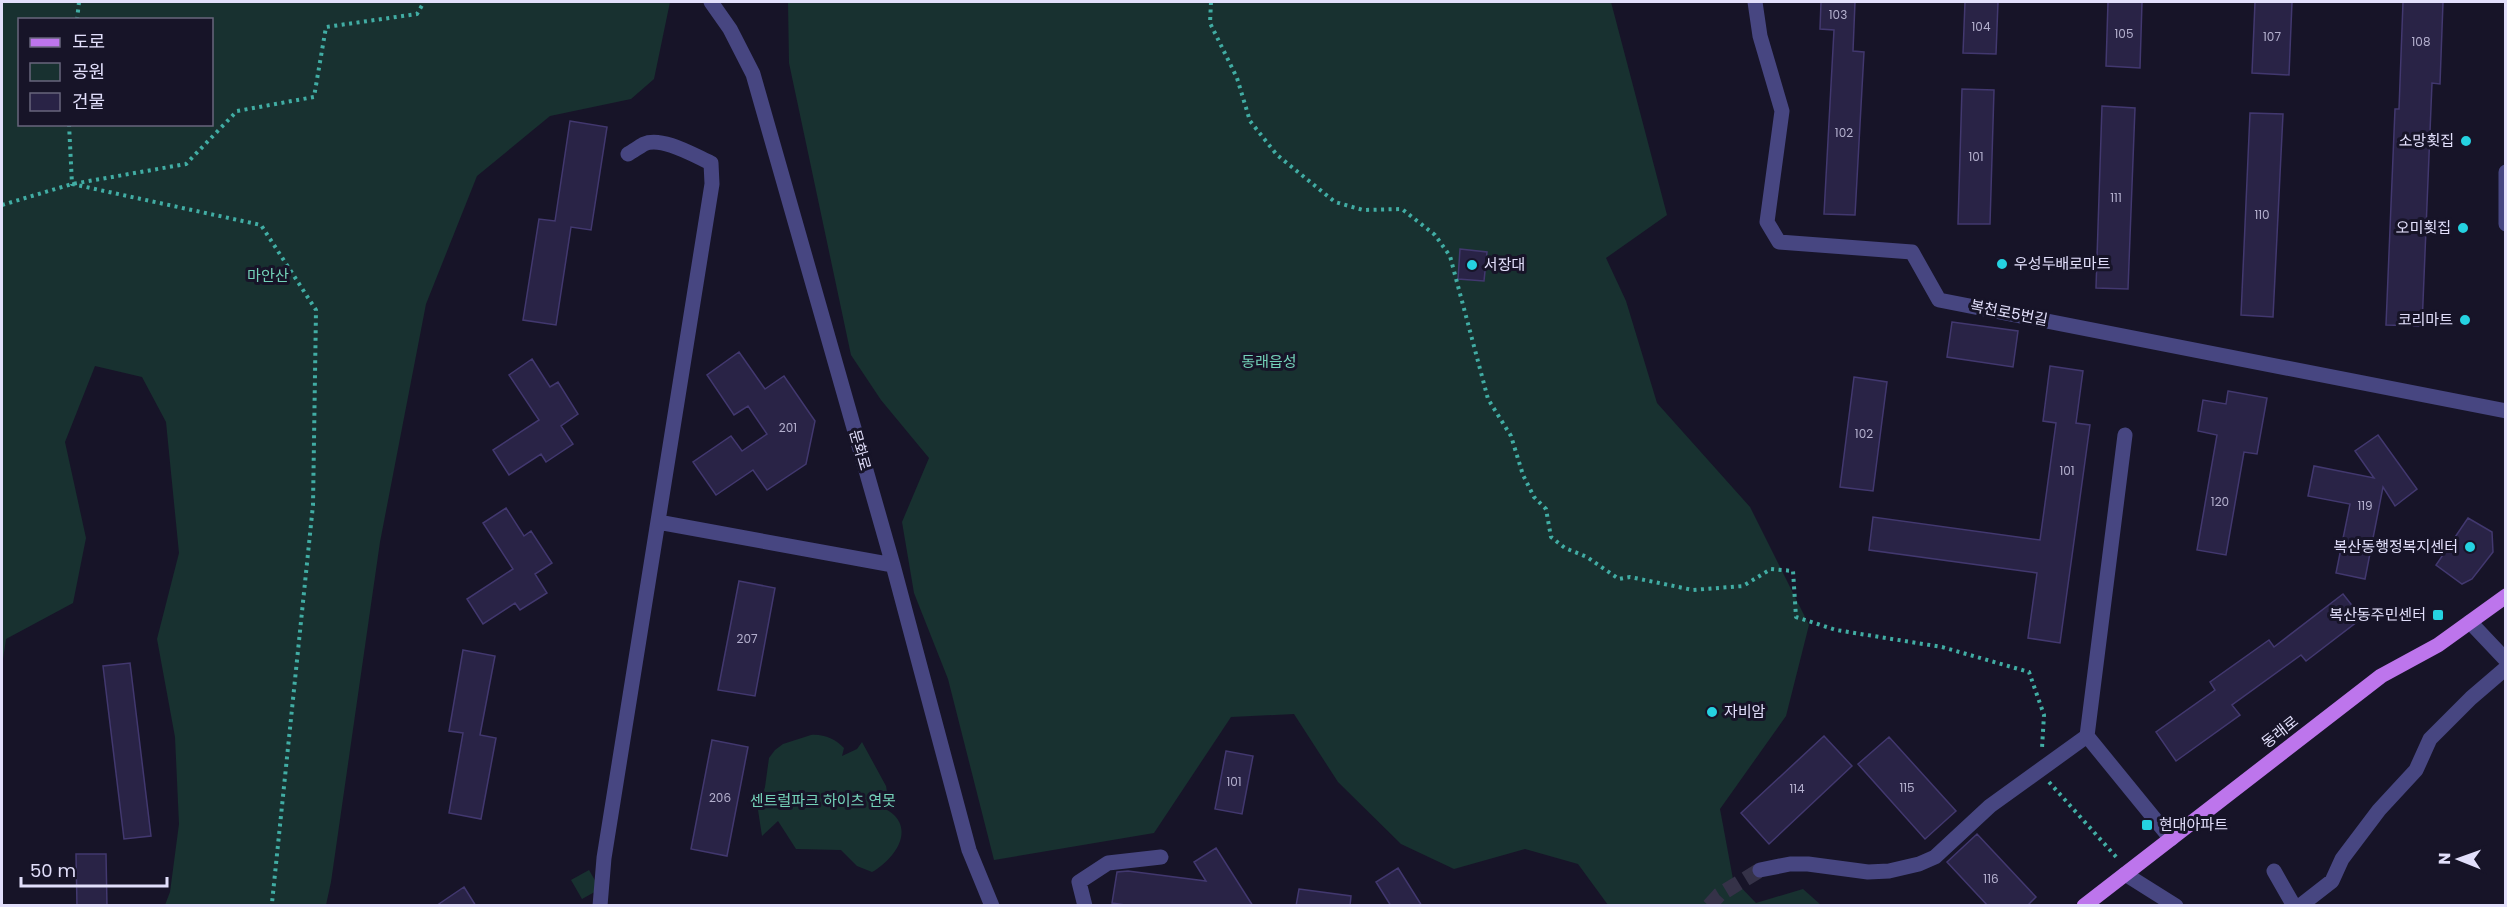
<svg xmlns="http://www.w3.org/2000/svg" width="2507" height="907" font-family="Poppins,'Noto Sans KR',sans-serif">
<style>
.green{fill:#183130;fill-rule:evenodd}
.building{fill:#292346;stroke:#42386f;stroke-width:1.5}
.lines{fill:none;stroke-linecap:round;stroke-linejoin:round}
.minor-tunnel{stroke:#353248;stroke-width:15;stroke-dasharray:15 8;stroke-linecap:butt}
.path{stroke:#41ada4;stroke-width:4;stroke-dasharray:3 4.5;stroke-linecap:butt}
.minor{stroke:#474681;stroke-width:15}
.major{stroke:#bd75ec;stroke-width:15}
.poi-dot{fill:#25d2e1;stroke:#171428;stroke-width:2}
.labels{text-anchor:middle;stroke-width:6;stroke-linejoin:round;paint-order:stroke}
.number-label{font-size:12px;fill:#b4b0ce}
.poi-label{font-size:15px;fill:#e2dffb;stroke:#171428;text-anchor:end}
.park-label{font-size:15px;fill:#74d2b9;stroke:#171428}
.street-label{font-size:15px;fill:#e2dffb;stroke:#171428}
</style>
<rect width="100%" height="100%" fill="#171428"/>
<path class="green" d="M2,2H670L654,79L631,99L550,116L477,176L426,304L380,542L331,882L326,905H165L170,892L179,824L175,737L157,639L179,553L166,422L142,377L95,366L65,442L86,538L73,603L6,639L2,666ZM20,20H212V124H20Z
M788,2H1611L1667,215L1606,258L1626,301L1657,403L1750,507L1809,625L1786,716L1720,809L1733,879L1756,903L1803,889L1821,905H1608L1578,864L1525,849L1454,869L1401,844L1338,782L1294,714L1231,717L1154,833L994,860L948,679L914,593L902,522L929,458L881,400L851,355L789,63Z
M811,735C824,734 835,739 844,748L842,756L857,749L862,742L886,786L887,792L875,801C880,808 888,809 894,815C914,835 890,862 872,872L857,866L841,850L796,849L778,821L762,836L758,810L765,787L769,758L775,750L783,744Z
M589,870L600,889L582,899L571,880Z"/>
<path class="building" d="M1821,2H1855L1853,51L1864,52L1855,215L1824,214L1834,30L1820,29Z
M1965,2H1998L1996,54L1963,53Z
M2108,2H2142L2140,68L2106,66Z
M2255,2H2292L2289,75L2252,73Z
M2403,2H2443L2440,84L2432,83L2422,326L2386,325L2395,109H2399Z
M1962,89L1994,90L1990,224H1958Z
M2102,106L2135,108L2128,289L2096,288Z
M2250,113L2283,114L2273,317L2241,315Z
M570,121L607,127L591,230L571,227L556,325L523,320L539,219L555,221Z
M1460,249L1487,252L1484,281L1458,279Z
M1952,322L2018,331L2013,367L1947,357Z
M739,352L765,389L784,376L815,421L806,464L767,490L753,470L716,495L693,462L731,436L742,451L767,434L748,406L734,415L707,375Z
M532,359L550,387L558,382L578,414L561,426L573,444L546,462L541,454L509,475L493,450L539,420L509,375Z
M2050,366L2083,371L2076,423L2090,425L2060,643L2028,638L2037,573L1869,550L1873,517L2040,540L2056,423L2043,421Z
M1854,377L1887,382L1873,491L1840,487Z
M2228,391L2267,398L2257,454L2244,452L2226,555L2197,550L2217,435L2198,431L2203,400L2226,404Z
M2378,435L2417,489L2395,506L2383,487L2365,579L2336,573L2350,504L2308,496L2314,466L2374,478L2355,451Z
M506,508L524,536L531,531L552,563L535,574L547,593L520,610L515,603L483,624L467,599L513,569L483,523Z
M2468,518L2492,532L2493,552L2472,579L2462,584L2436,565Z
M739,581L775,588L755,696L718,690Z
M2343,594L2362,618L2306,661L2301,655L2232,705L2240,715L2176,761L2156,732L2215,690L2210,682L2269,640L2274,647Z
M463,650L495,656L480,735L496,738L481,819L449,813L463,733L449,731Z
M130,663L151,836L124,839L103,666Z
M1824,736L1852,766L1769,844L1741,813Z
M1889,737L1956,811L1925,839L1858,764Z
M712,740L748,747L727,856L691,849Z
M1226,751L1253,756L1242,814L1215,809Z
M1977,834L2036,897L2027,906H1988L1947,862Z
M1216,848L1253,906H1132L1112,903L1117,872L1128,871L1206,881L1194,862Z
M76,854H106L107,906H77Z
M1398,868L1422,906H1391L1376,882Z
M464,887L476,906H436Z
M1299,889L1351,896L1350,906H1296Z"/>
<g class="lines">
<path class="minor-tunnel" d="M1709,906L1719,895L1760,870"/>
<path class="path" d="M1211,2L1210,23L1237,78L1250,121L1277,155L1335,202L1363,210L1402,209L1435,235L1450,256L1488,399L1511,436L1523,475L1534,497L1546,509L1551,537L1565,548L1587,557L1619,579L1630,577L1693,590L1743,586L1771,569L1793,571L1796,617L1836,630L1942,647L2029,672L2044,715L2042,748
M77,20L79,2
M69,124L72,184L261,225L316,310L313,505L272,903
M2,205L72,184L186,164L237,111L314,97L326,27L417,14L424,2
M2049,782L2118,859"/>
<path class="minor" d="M711,2L730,29L753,74L893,565L969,850L992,906
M1755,2L1760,36L1782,111L1767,222L1779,242L1912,252L1939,300L2506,411
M2506,172V224
M2125,435L2087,736L2171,839
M658,522L893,565
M2470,622L2506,660
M1760,870L1790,864H1808L1868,872L1889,871L1919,864L1935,857L1990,806L2087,736
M2274,871L2294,906
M2125,874L2176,906
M600,906L604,858L712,184L711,163C695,156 662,136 644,144C639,147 633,151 628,154
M1085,906L1079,882L1108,863L1161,857
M2300,906L2332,881L2342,859L2379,810L2416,770L2430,739L2471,698L2506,668"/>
<path class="major" d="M2084,906L2381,676L2438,645L2506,596"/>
</g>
<g class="poi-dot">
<circle cx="2466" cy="141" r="6"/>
<circle cx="2463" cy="228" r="6"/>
<circle cx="2002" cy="264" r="6"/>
<circle cx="1472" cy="265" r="6"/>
<circle cx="2465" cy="320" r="6"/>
<circle cx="2470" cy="547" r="6"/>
<rect x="2432" y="609" width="12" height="12" rx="3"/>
<circle cx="1712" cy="712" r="6"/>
<rect x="2141" y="819" width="12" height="12" rx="3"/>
</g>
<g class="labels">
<g class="number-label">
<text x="1838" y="19">103</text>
<text x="1981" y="31">104</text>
<text x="2124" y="38">105</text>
<text x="2272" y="41">107</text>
<text x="2421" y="46">108</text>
<text x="1844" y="137">102</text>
<text x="1976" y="161">101</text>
<text x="2116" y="202">111</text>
<text x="2262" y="219">110</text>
<text x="788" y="432">201</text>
<text x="1864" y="438">102</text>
<text x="2067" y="475">101</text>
<text x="2220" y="506">120</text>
<text x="2365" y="510">119</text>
<text x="747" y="643">207</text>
<text x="1234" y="786">101</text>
<text x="1907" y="792">115</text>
<text x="1797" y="793">114</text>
<text x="720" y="802">206</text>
<text x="1991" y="883">116</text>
</g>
<g class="poi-label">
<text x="2454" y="146">소망횟집</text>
<text x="2451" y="233">오미횟집</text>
<text x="2014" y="269" text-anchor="start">우성두배로마트</text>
<text x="1484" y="270" text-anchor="start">서장대</text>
<text x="2453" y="325">코리마트</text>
<text x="2458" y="552">복산동행정복지센터</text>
<text x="2426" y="620">복산동주민센터</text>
<text x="1724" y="717" text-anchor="start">자비암</text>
<text x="2159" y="830" text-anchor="start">현대아파트</text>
</g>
<g class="park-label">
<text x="268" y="281">마안산</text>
<text x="1269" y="367">동래읍성</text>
<text x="823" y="806">센트럴파크 하이츠 연못</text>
</g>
<g class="street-label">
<text transform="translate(2009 313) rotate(11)" y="5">복천로5번길</text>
<text transform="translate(860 450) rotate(74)" y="5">문화로</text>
<text transform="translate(2280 732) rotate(-38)" y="5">동래로</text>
</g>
</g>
<rect width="2507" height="907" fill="none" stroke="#e2dffb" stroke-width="6"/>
<rect x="18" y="18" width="195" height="108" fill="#171428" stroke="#68657c" stroke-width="1.5"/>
<rect x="30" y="38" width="30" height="9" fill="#bd75ec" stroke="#68657c" stroke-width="1.5"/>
<text x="72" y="48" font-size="18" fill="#e2dffb">도로</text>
<rect x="30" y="63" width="30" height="18" fill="#183130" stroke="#68657c" stroke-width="1.5"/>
<text x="72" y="78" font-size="18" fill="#e2dffb">공원</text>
<rect x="30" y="93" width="30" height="18" fill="#292346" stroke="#68657c" stroke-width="1.5"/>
<text x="72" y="108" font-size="18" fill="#e2dffb">건물</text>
<g transform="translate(2459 859) rotate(271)" stroke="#171428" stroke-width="4.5" paint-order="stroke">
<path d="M0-4.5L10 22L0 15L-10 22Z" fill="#e2dffb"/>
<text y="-9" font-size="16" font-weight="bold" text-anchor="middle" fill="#e2dffb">N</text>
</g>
<path d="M21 877v9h146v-9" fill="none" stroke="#e2dffb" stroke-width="3"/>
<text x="30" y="877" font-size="18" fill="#e2dffb" stroke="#171428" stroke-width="4.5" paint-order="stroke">50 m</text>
</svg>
